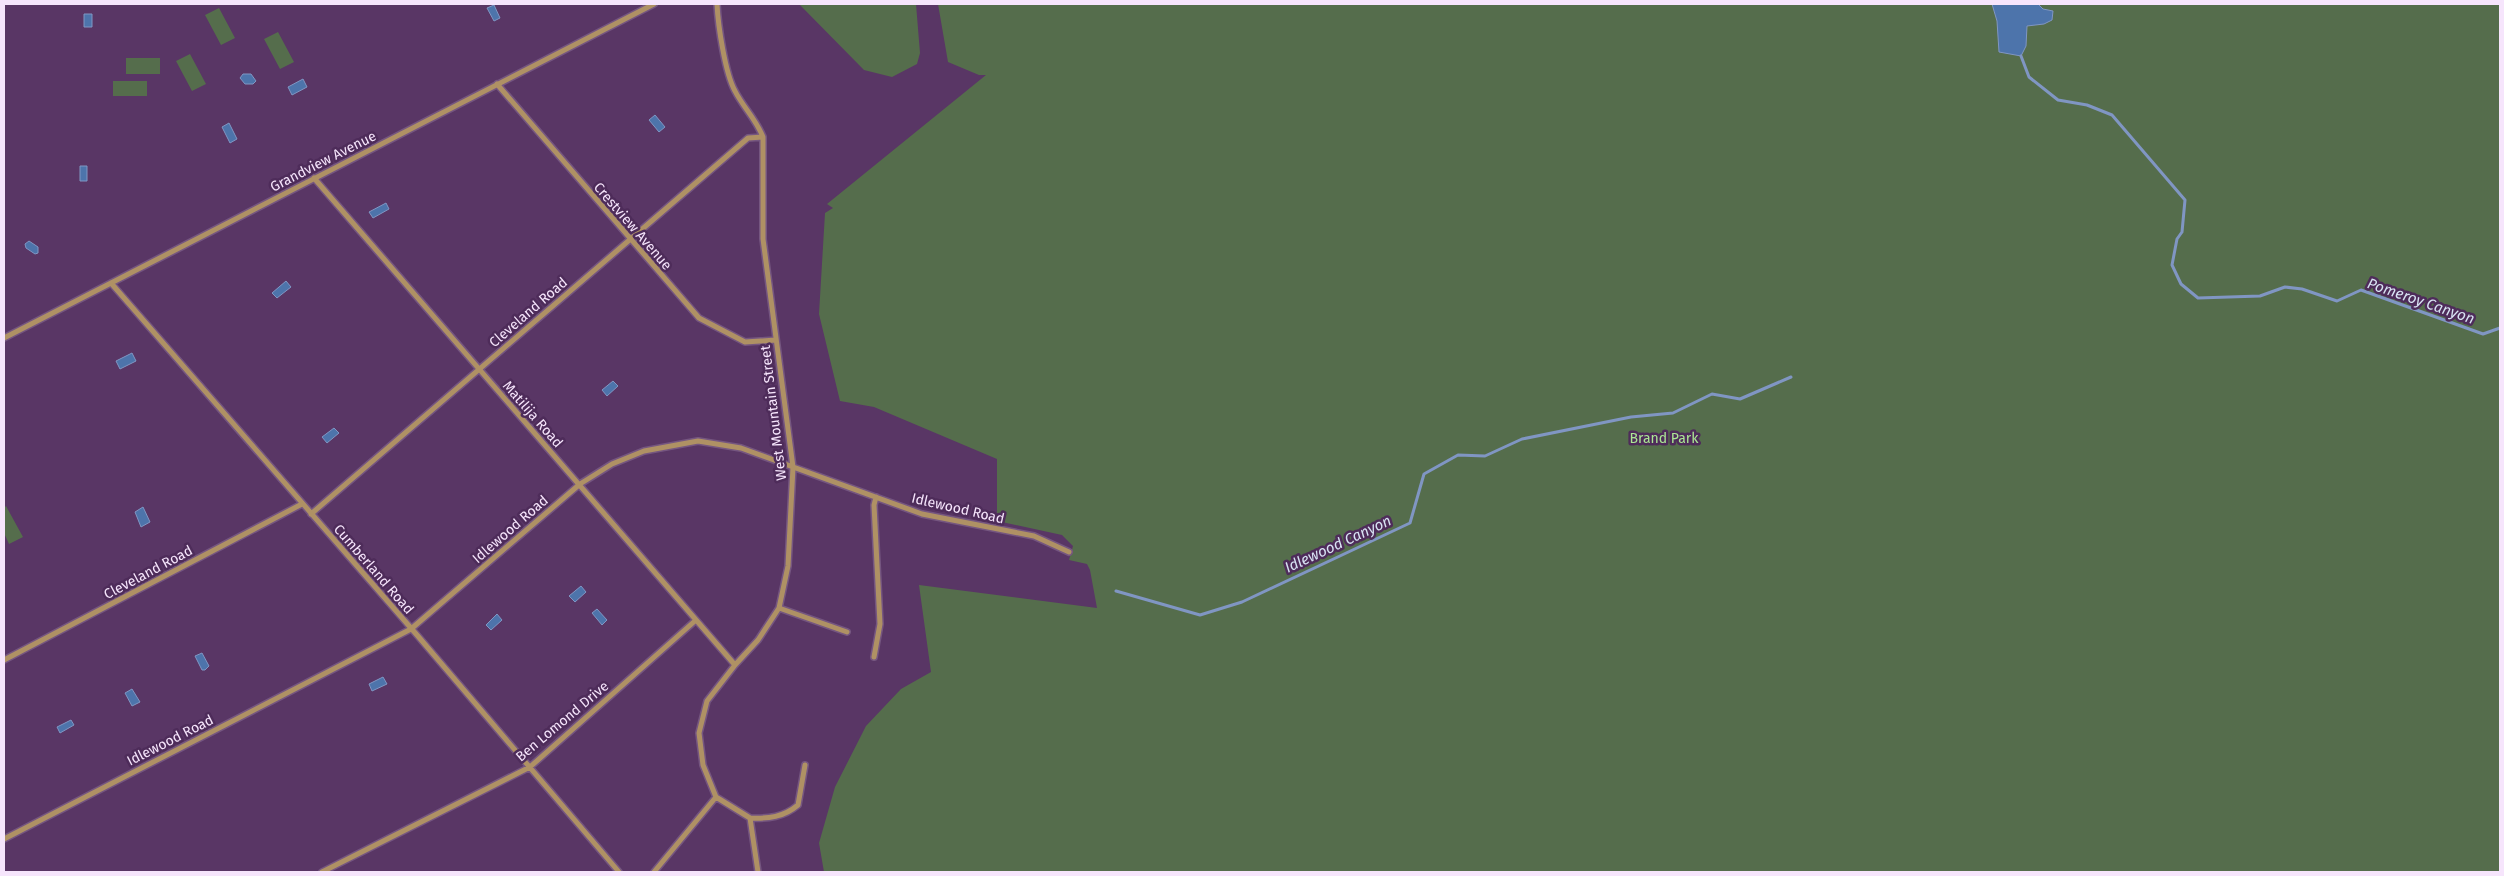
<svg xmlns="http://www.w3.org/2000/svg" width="2504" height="876" font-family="'Fira Sans',sans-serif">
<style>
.green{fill:#556d4c}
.water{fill:#4d74ab;stroke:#8096c3}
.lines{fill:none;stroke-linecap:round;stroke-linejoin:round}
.stream{stroke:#8096c3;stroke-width:3}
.minor-casing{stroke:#755680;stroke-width:8}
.minor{stroke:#af9164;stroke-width:5}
.labels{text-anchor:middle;stroke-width:5;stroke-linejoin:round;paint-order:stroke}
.street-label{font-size:14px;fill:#f6e5fc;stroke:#4e2c5a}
.park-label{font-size:14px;fill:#abe794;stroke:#4e2c5a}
.water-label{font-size:15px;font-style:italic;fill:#d8e3f3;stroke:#4e2c5a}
</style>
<rect width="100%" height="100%" fill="#593665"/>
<path class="green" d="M799,4H916L920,53L917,64L892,77L864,70Z
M938,4H2500V872H824L819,843L835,787L866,726L901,689L931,672L919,585L1097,608L1090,570L1087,564L1069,560L1073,546L1062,535L997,521V459L874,407L840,401L819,314L825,213L833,208L827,204L986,75H979L948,62Z
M219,8L235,38L221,45L205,15Z
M278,32L294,62L280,69L264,39Z
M190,54L206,84L192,91L176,61Z
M126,58H160V74H126Z
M113,81H147V96H113Z
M6,506L23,537L9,544L4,533V508Z"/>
<path class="water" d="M1992,4H2038L2043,9L2053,11L2052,20L2044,24L2027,26L2026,46L2021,56L1999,52L1997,21Z
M494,5L500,18L494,21L487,8Z
M84,14H92V27H84Z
M243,74H251L256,81L253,84H245L240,78Z
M303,79L307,87L292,95L288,87Z
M655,115L665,127L659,132L649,120Z
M229,123L237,139L230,143L222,127Z
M80,166H87V181H80Z
M386,203L389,209L373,218L369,212Z
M29,241L38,247V253L35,254L26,248L25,244Z
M286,281L291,287L277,298L272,293Z
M132,353L136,361L120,369L116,361Z
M613,381L618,386L607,396L602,390Z
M334,428L339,433L327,443L322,437Z
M143,507L150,522L141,527L135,512Z
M581,586L586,592L575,602L569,596Z
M597,609L607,620L602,625L592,613Z
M497,614L502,620L491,630L486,625Z
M202,653L209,666L205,670H202L195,656Z
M383,677L387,684L372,691L369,684Z
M132,689L140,702L132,706L125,693Z
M71,720L74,725L60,733L57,727Z"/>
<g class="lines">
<path class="stream" d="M2021,56L2029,77L2058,100L2087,105L2112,115L2185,200L2182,232L2177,239L2172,265L2181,284L2198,298L2260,296L2285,287L2302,289L2337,301L2361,290L2483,334L2500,328
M1116,591L1200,615L1242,602L1410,523L1424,474L1458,455L1485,456L1522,439L1631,417L1673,413L1712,394L1740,399L1791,377"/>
<g class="minor-casing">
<path id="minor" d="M717,4C718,25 725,73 735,91C743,107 756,119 763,137V239L793,467L788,566L779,608L758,640L735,665L707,701L699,733L703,765L716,797L750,818L758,872
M497,84L699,318L745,342L776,340
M314,178L735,665
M111,283L417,635L619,872
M4,338L654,4
M311,514L748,138L763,137
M779,608L847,632
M874,657L880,624L874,505L876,497
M4,660L302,504
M750,818C768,819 784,817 798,805L805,765
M4,839L411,629L580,484L612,464L644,451L698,441L741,448L922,514L1034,536L1069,552
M322,872L530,767L696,620
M654,872L716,797"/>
</g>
<use href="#minor" class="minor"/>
</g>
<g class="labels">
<g class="street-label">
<text transform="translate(323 161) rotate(-27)" y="5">Grandview Avenue</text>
<text transform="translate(633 226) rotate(49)" y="5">Crestview Avenue</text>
<text transform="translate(528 312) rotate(-41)" y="5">Cleveland Road</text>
<text transform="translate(773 413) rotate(-97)" y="5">West Mountain Street</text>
<text transform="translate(533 414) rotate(49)" y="5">Matilija Road</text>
<text transform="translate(958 508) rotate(13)" y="5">Idlewood Road</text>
<text transform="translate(510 529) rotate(-41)" y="5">Idlewood Road</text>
<text transform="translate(374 569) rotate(49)" y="5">Cumberland Road</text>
<text transform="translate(148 572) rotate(-28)" y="5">Cleveland Road</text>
<text transform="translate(562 721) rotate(-40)" y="5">Ben Lomond Drive</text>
<text transform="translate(170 740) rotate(-27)" y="5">Idlewood Road</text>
</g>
<g class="park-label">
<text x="1664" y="443">Brand Park</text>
</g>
<g class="water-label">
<text transform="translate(2421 301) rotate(19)" y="5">Pomeroy Canyon</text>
<text transform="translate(1338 544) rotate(-25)" y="5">Idlewood Canyon</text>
</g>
</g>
<rect width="2504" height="876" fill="none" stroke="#f6e5fc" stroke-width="10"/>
</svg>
